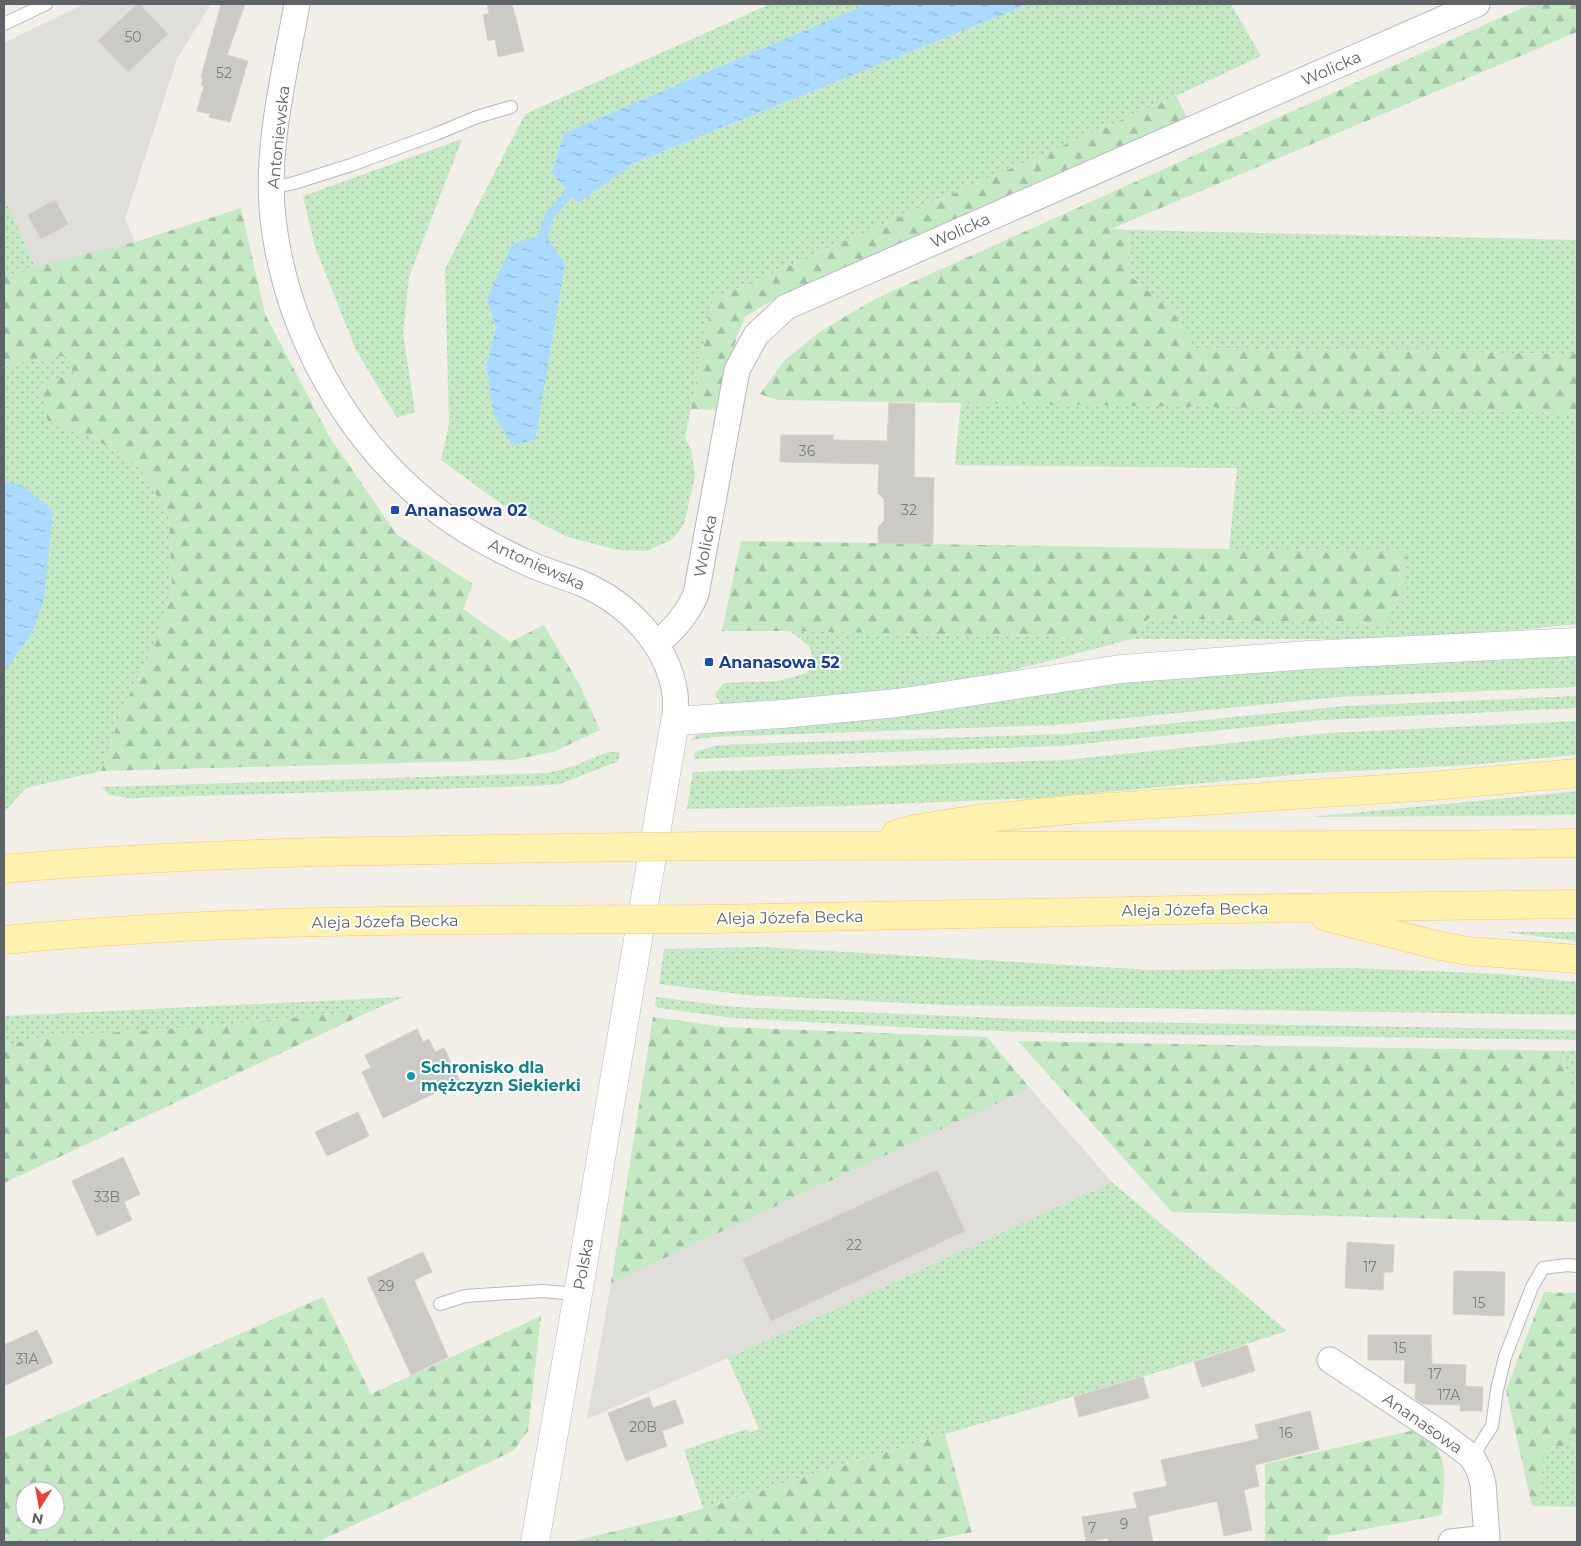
<svg xmlns="http://www.w3.org/2000/svg" width="1581" height="1546" font-family="Montserrat,sans-serif">
<style>
.industrial{fill:#e0deda}
.green{fill:url(#green-dots);fill-rule:evenodd}
.forest{fill:url(#forest-firs);fill-rule:evenodd}
.water{fill:url(#water-ripples)}
.lines{fill:none;stroke-linecap:round;stroke-linejoin:round}
.stream{stroke:#aadaff;stroke-width:9}
.building{fill:#cccac5;stroke:#d6d1c6}
.service-casing{stroke:#b5b8bc;stroke-width:14}
.minor-casing{stroke:#b5b8bc;stroke-width:27}
.tertiary-casing{stroke:#b5b8bc;stroke-width:29}
.primary-casing{stroke:#f2c960;stroke-width:29}
.service{stroke:#fff;stroke-width:12}
.minor{stroke:#fff;stroke-width:25}
.tertiary{stroke:#fff;stroke-width:28}
.primary{stroke:#fff2af;stroke-width:28}
.primary-bridge-casing{stroke:#f2c960;stroke-width:29;stroke-linecap:butt}
.primary-bridge{stroke:#fff2af;stroke-width:28}
.transit-dot{fill:#1a4fb4;stroke:#fff;stroke-width:2}
.culture-dot{fill:#0f9aa8;stroke:#fff;stroke-width:2}
.labels{text-anchor:middle;stroke-width:4;stroke-linejoin:round;paint-order:stroke}
.number-label{font-size:14px;fill:#7a7d7f}
.street-label{font-size:16px;fill:#5f6368;stroke:#fff}
.transit-label{font-size:16px;font-weight:bold;fill:#164399;stroke:#fff;text-anchor:start}
.culture-label{font-size:16px;font-weight:bold;fill:#0d838f;stroke:#fff;text-anchor:start}
</style>
<defs>
<pattern id="green-dots" width="8" height="8" patternUnits="userSpaceOnUse" patternTransform="scale(1.25)"><rect width="8" height="8" fill="#c5e8c5"/><path d="M2 2h.1M6 6h.1" fill="none" stroke="#a3c0a4" stroke-width="1.8" stroke-linecap="round"/></pattern>
<pattern id="forest-firs" width="22" height="20" patternUnits="userSpaceOnUse" patternTransform="scale(1.25)"><rect width="22" height="20" fill="#c5e8c5"/><path d="M5 1l3.5 6h-7zM16 11l3.5 6h-7z" fill="#a3c0a4"/></pattern>
<pattern id="water-ripples" width="26" height="14" patternUnits="userSpaceOnUse" patternTransform="scale(1.25)"><rect width="26" height="14" fill="#aadaff"/><path d="M2 4q2-2 4 0t4 0M15 11q2-2 4 0t4 0" fill="none" stroke="#8eb4d2"/></pattern>
</defs>
<rect width="100%" height="100%" fill="#f1efe8"/>
<path class="industrial" d="M84,4H211L177,59L125,219L135,242L35,266L4,196V43Z
M1030,1088L1112,1182L728,1358L587,1419L611,1283Z"/>
<path class="green" d="M770,4H867L564,133L579,203L634,163L1029,4H1231L1261,56L1176,96L713,299L685,438L691,449L695,476L684,524L672,540L647,551L618,550L568,537L503,505L441,460L449,424L445,269L525,114ZM512,244L493,413L486,365L496,328L487,298Z
M462,139L409,277L403,334L415,412L397,418L356,350L315,247L303,196Z
M4,196L35,266L4,278Z
M1130,230L1577,240V354L1194,348L1175,314L1127,273Z
M63,356L74,373L48,421L90,436L139,467L169,515L172,590L156,642L124,705L101,771L26,788L4,812V368L23,362Z
M961,402L1577,413V624L1426,639H1132L995,675L896,689L803,699L721,704L715,694L724,683L778,681L807,673L813,658L809,646L790,631L1132,639L1149,618L1384,624L1407,552L1229,550L1237,468L955,465Z
M1577,656V687L1339,697L1056,725L743,736L711,737L689,741L698,734L710,730L1108,684L1241,671Z
M1577,696V708L1323,720L1061,746L694,759L695,752L718,745L1067,734L1344,706Z
M1577,721V755L1468,765L1313,773L1039,798L846,806L687,809L693,772L1065,760L1328,733Z
M608,752H620L619,759L616,762L560,784L534,786L129,798L109,795L102,787L548,773L574,766Z
M1577,791V815L1310,817L1560,793Z
M1505,932H1577V941Z
M761,947L1153,970L1355,968L1501,974L1577,982V1015L945,1005L746,995L659,984L664,949Z
M404,997L373,1010L201,1027L51,1036L18,1042L4,1048V1016Z
M656,997L736,1007L1072,1021L1577,1030V1040L1069,1033L937,1029L733,1018L659,1008L655,1005Z
M1561,1051H1577V1094H1573Z
M1112,1182L1287,1331L1182,1365L945,1434L703,1508L684,1450L746,1429L751,1432L759,1429L728,1358Z
M1577,1444V1507L1539,1506L1544,1448Z"/>
<path class="forest" d="M1531,4H1577V32L1111,229L1130,230L1127,273L1175,314L1194,348L1577,354V413L777,400L760,394L784,361L819,332L877,298Z
M1176,96L1188,118L766,304L745,317L737,336L718,410L691,409L713,299Z
M241,208L265,314L329,436L397,535L473,584L463,609L510,642L544,625L581,687L600,730L553,752L512,760L101,771L124,705L156,642L172,590L169,515L139,467L90,436L48,421L40,384L74,373L63,356L23,362L4,368V278L35,266L135,242Z
M741,541L1407,552L1405,590L1384,624L1149,618L1132,639L790,631H722Z
M373,1010L4,1183V1048L18,1042L51,1036L201,1027Z
M653,1017L724,1027L987,1037L1030,1088L611,1283Z
M1018,1041L1561,1051L1573,1094H1577V1222L1172,1212Z
M1544,1292L1577,1293V1444L1544,1448L1539,1506H1532L1506,1390Z
M323,1297L371,1394L541,1316L528,1431L513,1451L317,1542H4V1439ZM25,1491H55V1521H25Z
M1420,1429C1452,1457 1444,1477 1442,1515L1328,1536L1327,1542H1265V1464Z
M945,1434L972,1532L924,1542H571L685,1514Z"/>
<path class="water" d="M867,4H1029L634,163L579,203L552,174L564,133Z
M545,234L565,264L535,440L512,445L493,413L486,365L496,328L487,298L512,244Z
M4,482L21,485L53,510L44,597L33,631L4,672Z"/>
<g class="lines">
<path class="stream" d="M540,246L549,216L576,185"/>
</g>
<path class="building" d="M137,4H139L168,34L128,72L98,41Z
M221,4H245L227,55L248,61L230,122L209,117L210,114L197,111L204,86L201,85L203,78L201,77Z
M487,4H512L524,51L498,57L495,39L488,41L483,15L489,14Z
M55,200L68,224L41,239L28,215Z
M889,403L915,404L914,477L934,478L933,544L878,543V527L884,521V499L878,493L879,464L780,462L781,435H833V440L887,441Z
M417,1029L423,1042L429,1039L435,1052L444,1048L460,1081L383,1118L362,1072L371,1068L365,1055Z
M358,1112L369,1136L327,1156L315,1132Z
M123,1157L140,1194L124,1202L132,1220L97,1236L72,1181Z
M937,1170L965,1231L771,1321L743,1259Z
M1347,1242L1394,1245L1393,1272H1384L1383,1290L1345,1288Z
M423,1252L432,1272L414,1280L448,1357L411,1375L367,1278Z
M1454,1271L1505,1272L1504,1316L1453,1314Z
M37,1330L53,1363L4,1386V1345Z
M1368,1335H1431L1432,1364L1466,1365L1465,1386L1483,1387L1482,1411H1460V1405L1422,1404L1415,1399L1416,1384L1404,1383L1405,1360H1368Z
M1247,1345L1255,1371L1202,1387L1194,1362Z
M1143,1377L1149,1398L1079,1417L1074,1397Z
M649,1397L653,1408L675,1400L684,1423L662,1431L667,1446L626,1461L608,1413Z
M1310,1411L1319,1449L1255,1465L1259,1486L1244,1490L1252,1530L1224,1536L1217,1501L1148,1516L1153,1542H1108V1538L1086,1542L1082,1517L1137,1508L1133,1493L1167,1486L1161,1460L1259,1439L1255,1425Z"/>
<g class="lines">
<g class="service-casing">
<path id="service" d="M4,24L46,4
M271,188L294,183L351,165L436,134L477,117L511,107
M440,1304L465,1296L542,1291L578,1294
M1472,1457L1492,1426L1497,1390L1505,1357L1532,1287L1543,1268L1567,1265L1577,1266"/>
</g>
<g class="minor-casing">
<path id="minor" d="M297,4C285,72 265,149 273,219C286,329 344,436 430,505C461,530 496,549 532,565C548,572 566,577 583,584C627,603 668,644 675,694C676,702 675,712 675,721
M656,644C674,630 687,615 696,594L737,370L756,335L786,307L1477,4
M1330,1360L1440,1433L1472,1457L1479,1470L1483,1484L1487,1538L1451,1542"/>
</g>
<g class="tertiary-casing">
<path id="tertiary" d="M535,1542L578,1294L675,721L781,714L897,703L1121,669L1309,655L1577,642"/>
</g>
<g class="primary-casing">
<path id="primary" d="M896,834L915,829L977,819L1079,809L1432,786L1577,773
M705,846L1437,845L1577,843
M1326,917L1440,946L1469,951L1577,959
M711,919L1283,908L1577,904"/>
</g>
<use href="#service" class="service"/>
<use href="#minor" class="minor"/>
<use href="#tertiary" class="tertiary"/>
<use href="#primary" class="primary"/>
<g class="primary-bridge-casing">
<path id="primary-bridge" d="M4,869C108,859 212,855 317,852C446,849 576,848 705,846
M4,940C239,917 475,920 711,919"/>
</g>
<use href="#primary-bridge" class="primary-bridge"/>
</g>
<g class="transit-dot">
<rect x="390" y="505" width="10" height="10" rx="2.5"/>
<rect x="704" y="657" width="10" height="10" rx="2.5"/>
</g>
<circle class="culture-dot" cx="411" cy="1076" r="5"/>
<g class="labels">
<g class="number-label">
<text x="133" y="42">50</text>
<text x="224" y="78">52</text>
<text x="807" y="456">36</text>
<text x="909" y="515">32</text>
<text x="107" y="1202">33B</text>
<text x="854" y="1250">22</text>
<text x="1370" y="1272">17</text>
<text x="386" y="1291">29</text>
<text x="1479" y="1308">15</text>
<text x="1400" y="1353">15</text>
<text x="27" y="1364">31A</text>
<text x="1435" y="1379">17</text>
<text x="1449" y="1400">17A</text>
<text x="643" y="1432">20B</text>
<text x="1286" y="1438">16</text>
<text x="1124" y="1529">9</text>
<text x="1092" y="1533">7</text>
</g>
<g class="street-label">
<text transform="translate(1331 68) rotate(-24)" y="6">Wolicka</text>
<text transform="translate(278 137) rotate(-84)" y="6">Antoniewska</text>
<text transform="translate(960 230) rotate(-24)" y="6">Wolicka</text>
<text transform="translate(705 546) rotate(-79)" y="6">Wolicka</text>
<text transform="translate(537 564) rotate(24)" y="6">Antoniewska</text>
<text transform="translate(1195 909) rotate(-1)" y="6">Aleja Józefa Becka</text>
<text transform="translate(790 917) rotate(-1)" y="6">Aleja Józefa Becka</text>
<text transform="translate(385 921) rotate(-1)" y="6">Aleja Józefa Becka</text>
<text transform="translate(583 1264) rotate(-80)" y="6">Polska</text>
<text transform="translate(1423 1423) rotate(35)" y="6">Ananasowa</text>
</g>
<g class="transit-label">
<text x="405" y="516">Ananasowa 02</text>
<text x="719" y="668">Ananasowa 52</text>
</g>
<g class="culture-label">
<text x="421" y="1073">Schronisko dla<tspan x="421" dy="18">mężczyzn Siekierki</tspan></text>
</g>
</g>
<rect width="1581" height="1546" fill="none" stroke="#5f6368" stroke-width="10"/>
<g transform="translate(40 1506) rotate(191)"><circle r="24" fill="#ffffff" stroke="#bfc1c3"/>
<path d="M0-4L9 19L0 12L-9 19Z" fill="#ea4335"/>
<text y="-8" font-size="14" font-weight="bold" text-anchor="middle" fill="#5f6368">N</text>
</g>
</svg>
